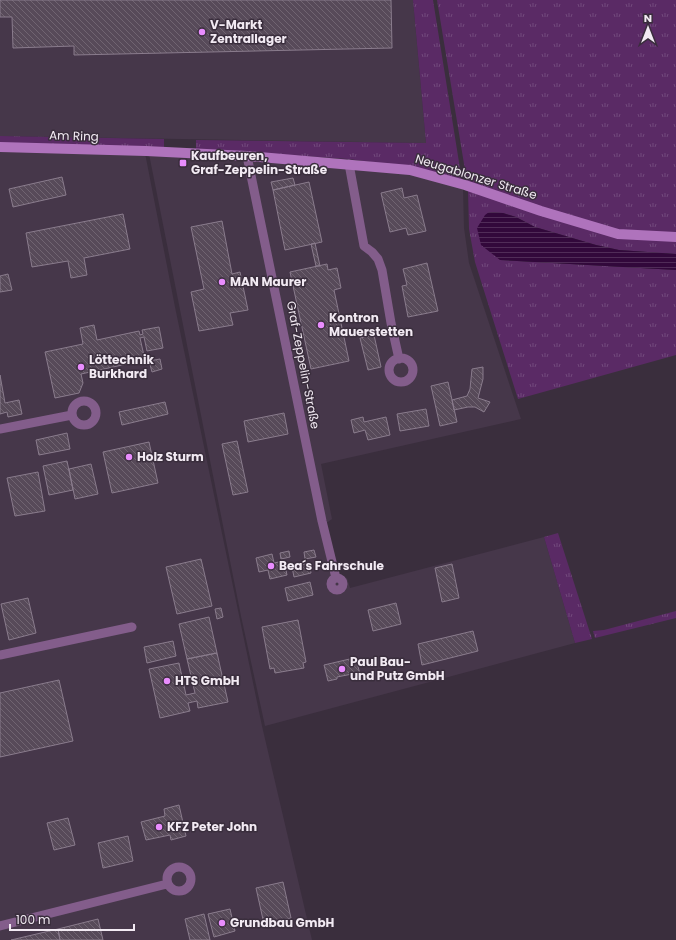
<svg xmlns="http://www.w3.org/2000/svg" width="676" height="940" font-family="Poppins,sans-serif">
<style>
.built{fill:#46374a}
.grass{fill:url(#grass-tufts)}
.water{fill:url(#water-rules)}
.building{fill:url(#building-back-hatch);stroke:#8a7c8d}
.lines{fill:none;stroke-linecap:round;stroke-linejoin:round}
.street{stroke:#835d8b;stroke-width:9}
.secondary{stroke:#af73bc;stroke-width:10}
.poi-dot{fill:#e98dfe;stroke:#3a2e3d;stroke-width:1.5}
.labels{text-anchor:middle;stroke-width:3;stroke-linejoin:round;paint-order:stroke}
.poi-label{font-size:12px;font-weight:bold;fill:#f2eaf3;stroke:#3a2e3d;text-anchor:start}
.street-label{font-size:12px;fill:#f2eaf3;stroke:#3a2e3d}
</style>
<defs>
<pattern id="grass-tufts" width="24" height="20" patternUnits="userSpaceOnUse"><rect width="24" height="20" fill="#5a2a65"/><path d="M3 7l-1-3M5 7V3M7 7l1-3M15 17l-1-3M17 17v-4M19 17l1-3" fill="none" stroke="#72497c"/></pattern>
<pattern id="water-rules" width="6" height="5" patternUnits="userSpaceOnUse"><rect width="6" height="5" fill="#32083b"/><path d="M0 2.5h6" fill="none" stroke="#502c58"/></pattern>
<pattern id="building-back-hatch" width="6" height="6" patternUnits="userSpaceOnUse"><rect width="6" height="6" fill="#574a59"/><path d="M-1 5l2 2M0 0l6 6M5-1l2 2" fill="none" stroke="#706471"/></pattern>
</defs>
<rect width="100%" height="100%" fill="#3a2e3d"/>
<path class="built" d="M0,0H413L426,143L0,136Z
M0,149L145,153L175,307L262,726L312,940H0Z
M149,154L200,156L410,174L463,188L464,228L469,263L521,419L321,464L332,519L325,524L337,575L347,578L350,588L544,537L575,643L265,726L241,616Z"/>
<path class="grass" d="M413,0H433L462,181L410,167L348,159L196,149V140L426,143Z
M437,0H676V234L619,232L467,182Z
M0,136L164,139V147L0,144Z
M468,189L616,237L676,240V254L619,250L596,245L535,227L516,217L503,213L489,212L500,260L676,270V355L518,399L475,262L469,229Z
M558,533L592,639L575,643L544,537Z
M676,611V618L595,638L593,631L604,630Z"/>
<path class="water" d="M489,212L503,213L516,217L535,227L596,245L619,250L676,254V270L500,260L481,245L477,228L485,215Z"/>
<path class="building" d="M0,0H391L392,48L74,55V46L13,48L12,17H0Z
M62,177L66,195L13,207L9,189Z
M293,178L295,185L273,190L271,182Z
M309,182L322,242L285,250L273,190Z
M402,188L404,198L417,195L426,231L408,235L406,228L390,232L381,193Z
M123,214L130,249L84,258L87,275L71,278L68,261L32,267L26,233Z
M222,221L232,274L240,272L248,310L230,313L233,325L199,331L191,292L204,289L191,227Z
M315,243L320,266H316L311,244Z
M427,263L438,311L408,317L402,286L407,285L403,269Z
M327,264L328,270L337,268L341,288L334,290L349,361L311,369L290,272Z
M8,274L12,290L0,292V276Z
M94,325L97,340L139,331L140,335L143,334L142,330L159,327L163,348L147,351L144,337L140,338L145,360L81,374L83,383L79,393L55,398L45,352L83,344L80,328Z
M374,335L381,367L368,370L360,338Z
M160,359L162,369L152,372L149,361Z
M483,367V379L478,398L490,402L484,412L475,407H468L454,410L452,400L467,396L470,389L472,369Z
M0,375L5,403L19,400L22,414L8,417L7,412L0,414Z
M448,382L457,422L440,426L431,386Z
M165,402L168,414L122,425L119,412Z
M426,409L429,426L400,431L397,414Z
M284,413L288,434L248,442L244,421Z
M363,417L364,422L386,417L390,435L368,440L365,430L354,433L351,420Z
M67,433L70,449L39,455L36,440Z
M237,441L248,492L233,495L222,444Z
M149,442L158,483L112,493L103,452Z
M67,461L73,490L49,495L43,466Z
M91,464L98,494L75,499L69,469Z
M38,472L45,511L15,516L7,478Z
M314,550L316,557L305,559L304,552Z
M289,551L290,557L281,559L280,553Z
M272,554L274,563L284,561L287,575L270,579L268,570L259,572L256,558Z
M201,559L212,606L177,614L166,567Z
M309,563L311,573L294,577L292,567Z
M452,564L459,598L442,602L435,568Z
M310,582L313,595L288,601L285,588Z
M28,598L36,633L9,640L1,604Z
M396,603L401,624L373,631L368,610Z
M221,608L223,617L217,619L215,609Z
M209,617L217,653L187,659L179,624Z
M298,620L306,662L303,663L304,668L275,673L274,668L270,669L262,627Z
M473,631L478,651L422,665L418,644Z
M173,641L176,656L147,663L144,647Z
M217,653L228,702L198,708L197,701L188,703L190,711L160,718L149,669L179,663L186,695L195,693L187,659Z
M354,658L355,664L357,663L360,674L352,676V674L337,677V679L328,681L324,665Z
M59,680L73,741L0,757V693Z
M179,805L186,836L171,840L170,835L146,840L141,822L165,816L164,809Z
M68,818L75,845L54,850L47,823Z
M128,836L133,861L103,868L98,843Z
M283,882L291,918L264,924L256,888Z
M230,909L235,931L214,937L208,914Z
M204,914L210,940H190L185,919Z
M98,919L103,940H60L58,929Z
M58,929L60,940H11Z"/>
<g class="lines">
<path class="street" d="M247,156L322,521L336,578
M349,164L364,246L372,252L378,259L382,270L391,323L399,359
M389 370a12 12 0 1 1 24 0a12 12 0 1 1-24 0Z
M72 413a12 12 0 1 1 24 0a12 12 0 1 1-24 0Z
M0,429L72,415
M331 584a6 6 0 1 1 12 0a6 6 0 1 1-12 0Z
M0,655L132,627
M167 879a12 12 0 1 1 24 0a12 12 0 1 1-24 0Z
M0,926L167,884"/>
<path class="secondary" d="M0,147L146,151L247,156L410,170L465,185L541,211L618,234L676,237"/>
</g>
<g class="poi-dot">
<circle cx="202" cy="32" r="4"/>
<rect x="179" y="159" width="8" height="8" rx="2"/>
<circle cx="222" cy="282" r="4"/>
<circle cx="321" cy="325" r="4"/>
<circle cx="81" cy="367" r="4"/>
<circle cx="129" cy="457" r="4"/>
<circle cx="271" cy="566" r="4"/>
<circle cx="342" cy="669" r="4"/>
<circle cx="167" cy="681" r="4"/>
<circle cx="159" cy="827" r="4"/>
<circle cx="222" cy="923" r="4"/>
</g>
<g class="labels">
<g class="poi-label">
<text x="210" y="29">V-Markt<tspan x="210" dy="14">Zentrallager</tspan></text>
<text x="191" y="160">Kaufbeuren,<tspan x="191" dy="14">Graf-Zeppelin-Straße</tspan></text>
<text x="230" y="286">MAN Maurer</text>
<text x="329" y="322">Kontron<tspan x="329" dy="14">Mauerstetten</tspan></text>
<text x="89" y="364">Löttechnik<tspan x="89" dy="14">Burkhard</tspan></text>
<text x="137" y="461">Holz Sturm</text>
<text x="279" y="570">Bea´s Fahrschule</text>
<text x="350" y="666">Paul Bau-<tspan x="350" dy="14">und Putz GmbH</tspan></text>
<text x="175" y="685">HTS GmbH</text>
<text x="167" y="831">KFZ Peter John</text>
<text x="230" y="927">Grundbau GmbH</text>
</g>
<g class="street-label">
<text transform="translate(74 136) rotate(2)" y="4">Am Ring</text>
<text transform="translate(476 177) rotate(17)" y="4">Neugablonzer Straße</text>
<text transform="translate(303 365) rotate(79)" y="4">Graf-Zeppelin-Straße</text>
</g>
</g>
<g transform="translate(648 28)" stroke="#3a2e3d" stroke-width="3" paint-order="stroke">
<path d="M0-3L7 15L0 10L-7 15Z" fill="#f2eaf3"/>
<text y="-6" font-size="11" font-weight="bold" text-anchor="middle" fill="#f2eaf3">N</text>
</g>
<path d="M10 924v6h124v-6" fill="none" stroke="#f2eaf3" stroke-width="2"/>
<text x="16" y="924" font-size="12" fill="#f2eaf3" stroke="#3a2e3d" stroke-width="3" paint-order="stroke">100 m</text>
</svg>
